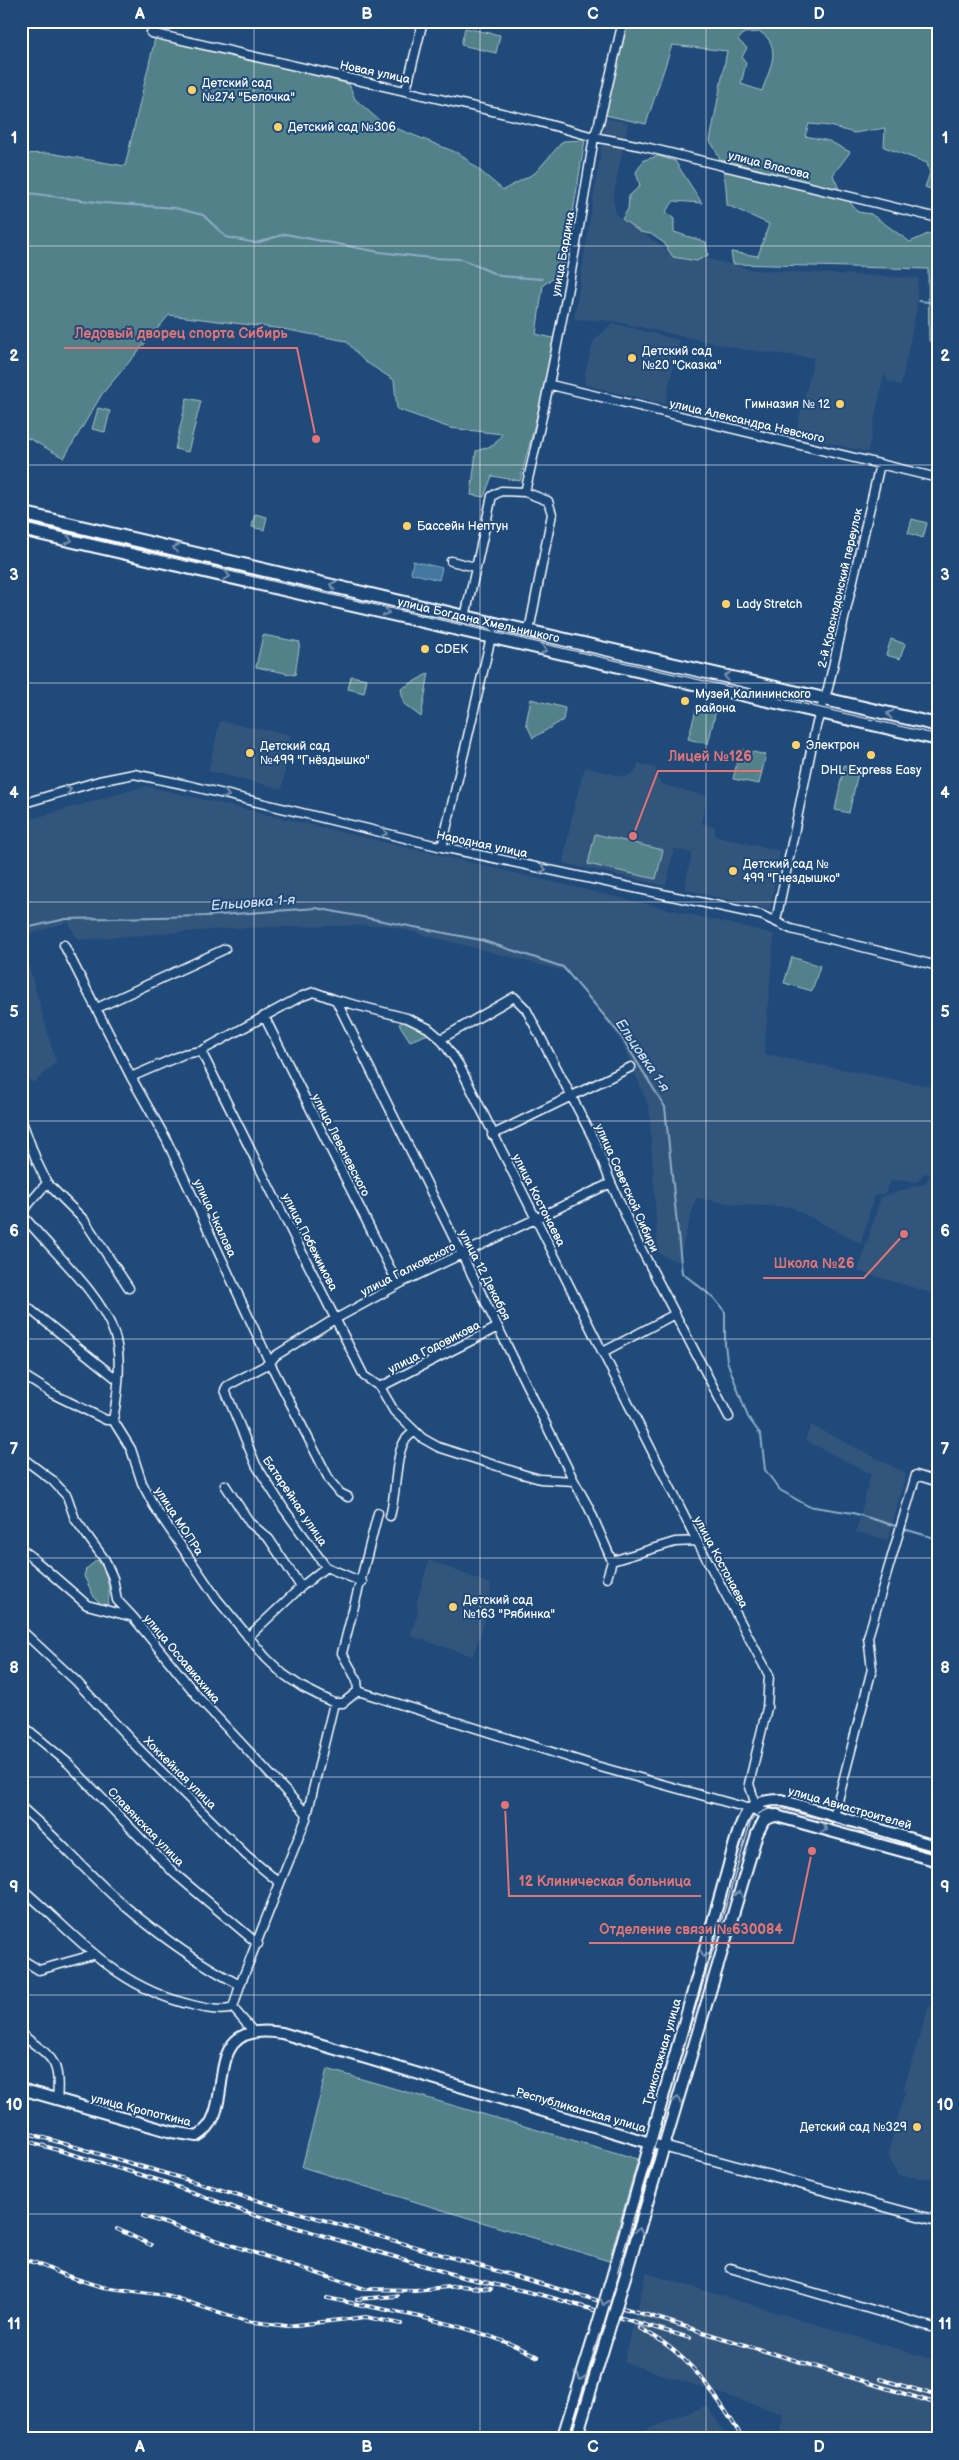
<svg xmlns="http://www.w3.org/2000/svg" width="959" height="2460" font-family="'Balsamiq Sans',sans-serif">
<style>
.built{fill:#33557c}
.green{fill:#52818a;stroke:#a8c0c4;fill-rule:evenodd}
.water{fill:#42779f;stroke:#8eadc5}
.lines{fill:none;stroke-linecap:round;stroke-linejoin:round}
.stream{stroke:#8eadc5;stroke-width:2}
.minor-casing{stroke:#fff;stroke-width:11}
.tertiary-casing{stroke:#fff;stroke-width:12}
.secondary-casing{stroke:#fff;stroke-width:14}
.trunk-casing{stroke:#fff;stroke-width:16}
.minor{stroke:#1f4a7a;stroke-width:8}
.tertiary{stroke:#1f4a7a;stroke-width:9}
.secondary{stroke:#1f4a7a;stroke-width:10}
.trunk{stroke:#1f4a7a;stroke-width:12}
.tram{stroke:#fff;stroke-width:1}
.rail-casing{stroke:#fff;stroke-width:4}
.rail{stroke:#1f4a7a;stroke-width:2;stroke-dasharray:5.5;stroke-linecap:butt}
.secondary-bridge-casing{stroke:#fff;stroke-width:14;stroke-linecap:butt}
.secondary-bridge{stroke:#1f4a7a;stroke-width:10}
.oneway{stroke:#7992af}
.grid{fill:none;stroke:#fff;stroke-width:1;stroke-opacity:0.55}
.poi-dot{fill:#ffd166;stroke:#1f4a7a;stroke-width:2}
.labels{text-anchor:middle;stroke-width:4;stroke-linejoin:round;paint-order:stroke}
.street-label{font-size:12px;fill:#fff;stroke:#1f4a7a}
.poi-label{font-size:12px;fill:#fff;stroke:#1f4a7a;text-anchor:start}
.water-label{font-size:14px;font-style:italic;fill:#d0dde7;stroke:#1f4a7a}
.leader{fill:none;stroke:#e47373;stroke-width:2}
.callout-dot{fill:#e47373;stroke:#1f4a7a;stroke-width:2}
.callout-label{font-size:14px;text-anchor:middle;font-weight:bold;fill:#e47373;stroke:#1f4a7a;stroke-width:4;stroke-linejoin:round;paint-order:stroke}
.neatline{fill:none;stroke:#fff;stroke-width:2}
.grid-label{font-size:16px;text-anchor:middle;font-weight:bold;fill:#fff}
</style>
<rect width="100%" height="100%" fill="#1f4a7a"/>
<filter id="ink" filterUnits="userSpaceOnUse"><feTurbulence type="fractalNoise" baseFrequency=".02" numOctaves="2"/><feDisplacementMap in="SourceGraphic" scale="10" xChannelSelector="R" yChannelSelector="G"/><feConvolveMatrix kernelMatrix="1 2 1 2 8 2 1 2 1" color-interpolation-filters="sRGB"/></filter>
<g filter="url(#ink)">
<path class="built" d="M606,118L628,123L613,198L616,215L666,249L754,270L918,278L917,306L901,386L888,381L884,374L868,452L795,435L814,358L740,349L613,321L574,319Z
M612,323L679,340L665,404L585,385V373L593,342Z
M220,721L291,735L282,789L208,771Z
M638,763L656,768V776L661,784L707,796L701,823L715,827V836L780,851L770,910L684,889L692,853L674,849L666,886L563,863L575,801L585,767L625,777L636,771Z
M146,786L774,934L764,1054L938,1088V1295L858,1271L881,1197L926,1183L930,1174L924,1173L917,1182L892,1180L885,1193L874,1196L861,1244L791,1207L739,1205L696,1198L678,1262L658,1253L649,1107L622,1043L572,973L386,925L236,928L78,940L68,922L21,937V822Z
M21,939L56,1062L34,1083L21,1074Z
M811,1425L906,1473L888,1540L856,1532L871,1474L805,1440Z
M429,1560L490,1584L491,1602L473,1656L410,1636L418,1613L417,1601Z
M929,2006L938,2009V2179L898,2176L888,2154L905,2091L903,2090Z
M646,2273L938,2361V2439H780L783,2414L624,2362Z
M707,2405L727,2439H624Z"/>
<path class="green" d="M626,21H938V192L925,187L930,173L927,163L884,147L885,128L854,133L830,126L809,124L805,136L829,141L850,152L833,175L839,189L858,212L871,214L910,242L930,233H938V343L929,341L928,269L733,264L731,252L758,256L769,224L727,205C726,180 724,162 710,141L727,51L672,45L646,124L605,115ZM760,32C784,46 768,72 762,91L741,84L746,63L742,57L747,48L738,40L744,33Z
M465,28L500,35L496,53L461,45Z
M156,34L349,84L355,99L381,122L460,154L503,190L535,173L563,141L585,140L563,272L543,285L536,334L557,339L520,481L492,476L484,497L471,495L476,451L494,445L502,434L450,428L397,409L394,380L364,361L346,341L283,329L169,315L102,394L64,458L30,439L21,437V154L49,153L125,166Z
M658,156L675,161L702,203L674,201L666,211L674,219V232L706,242L708,255L697,261L673,257L664,243L651,234L640,232L622,219L628,209L629,196L640,186L636,172L644,160Z
M187,398L201,401L188,452L175,449Z
M98,408L110,411L105,432L92,429Z
M255,514L267,517L264,530L252,527Z
M912,519L927,523L923,538L908,533Z
M263,635L300,642L295,675L256,667Z
M891,639L905,644L900,659L886,655Z
M429,673L421,717L404,704L401,689Z
M351,676L367,679L364,693L348,689Z
M531,699L565,708L563,720L533,738L526,723Z
M697,706L716,710L708,744L688,739Z
M740,749L766,755L759,784L733,779Z
M844,765L859,768L849,813L835,810Z
M595,834L663,850L656,879L588,864Z
M792,957L820,966L812,991L784,983Z
M405,1020L431,1033L410,1041L399,1024Z
M97,1560C107,1569 113,1596 106,1608L95,1599L84,1576L86,1569Z
M327,2069L638,2159L609,2261L302,2167Z"/>
<path class="water" d="M413,561L442,568L439,580L411,573Z"/>
<g class="lines">
<path class="stream" d="M21,192L103,203L175,208L203,215L226,237L256,243L285,234L379,252L430,258L461,259L500,276L542,279
M919,301L938,303
M21,929L66,919L206,916L316,908L481,940L563,967L619,1033L665,1107L682,1273L714,1298L725,1312V1344L727,1361L748,1417L761,1435L765,1470L780,1490L808,1506L853,1513L899,1527
M904,1529L938,1539"/>
<g class="minor-casing">
<path id="minor" d="M153,21L151,33L156,34L536,121L594,137L641,146L938,218
M406,90L423,21
M551,385L938,478
M451,561L475,567
M465,617L492,496L501,491L525,492
M529,631L552,514L548,501L525,492C553,374 575,256 594,137L599,123L623,21
M21,804L99,781L134,774L187,785L442,847L761,915L791,929L938,966
M442,847L492,633
M776,921L816,726L828,688L880,464
M64,945L131,1077L166,1139L270,1363L330,1481L340,1493L348,1497
M336,1000L574,1481L589,1508L612,1561
M97,1008L225,949
M264,1016L398,1284
M441,1039L514,997L526,1009L595,1142L611,1183L637,1241L729,1417
M201,1051L364,1376L380,1387L394,1411L422,1438L438,1447L522,1474L540,1479L574,1481
M131,1077L184,1054L201,1051L300,997L314,992L336,1000L407,1018L428,1028L441,1039L459,1065L697,1541L769,1675L767,1708L749,1784L756,1805
M21,1119L37,1162L47,1183L84,1220L129,1288
M492,1135L631,1067
M21,1213C49,1249 99,1290 114,1333C123,1359 118,1394 113,1420
M21,1213L47,1183
M21,1302L118,1380
M603,1352L675,1314
M21,1374L53,1394L106,1420H113L131,1449L142,1483L154,1506L217,1599L266,1658L283,1674L302,1687L334,1703
M380,1387L498,1327
M21,1457L52,1480L67,1496L75,1519L105,1560L113,1578L117,1600L132,1616
M225,1485L250,1523L269,1539L301,1587
M390,1516C396,1497 395,1457 404,1442C406,1438 411,1434 415,1431
M21,1548L87,1605L133,1617L199,1698L307,1814
M612,1561L675,1542L697,1541
M326,1567L284,1509L256,1465L225,1390L227,1386L270,1363L275,1356L330,1322L403,1282L611,1183
M607,1578L612,1561
M21,1630L76,1681L138,1748L246,1855L280,1883L240,1985
M248,1637L301,1587L326,1567L362,1582
M358,1691L593,1765L751,1809
M21,1724L68,1763L174,1873L258,1944
M21,1807C58,1838 89,1876 126,1907C160,1936 200,1964 240,1985L233,2008
M834,1816L872,1669L868,1637L916,1475L938,1482
M280,1883L306,1819L334,1703H343L358,1691L357,1680L342,1653L378,1513
M21,1888C79,1937 113,1986 192,2005C204,2008 220,2012 233,2008L252,2030
M21,1959L39,1970L93,1955
M21,2034C52,2058 61,2059 57,2100
M730,2268L938,2329"/>
</g>
<g class="tertiary-casing">
<path id="tertiary" d="M650,2143L938,2221"/>
</g>
<g class="secondary-casing">
<path id="secondary" d="M751,1809L938,1861
M21,2089L172,2132L197,2136C242,2112 193,2018 282,2033L650,2143
M613,2274L724,1882C730,1864 738,1820 751,1808C759,1801 771,1800 781,1800L938,1847
M625,2277L757,1834L764,1820L777,1815
M562,2439L596,2330
M576,2439L608,2333"/>
</g>
<g class="trunk-casing">
<g id="trunk">
<path id="s1" d="M21,513L465,617L938,725"/>
<path d="M21,529L938,739"/>
</g>
</g>
<use href="#minor" class="minor"/>
<use href="#tertiary" class="tertiary"/>
<use href="#secondary" class="secondary"/>
<use href="#trunk" class="trunk"/>
<path class="tram" d="M21,523L938,735
M568,2439L751,1821C760,1810 771,1807 784,1809L938,1852"/>
<g class="rail-casing">
<path id="rail" d="M21,2131L647,2315L938,2404
M21,2139L161,2181L254,2215L462,2277L546,2296L690,2338
M143,2216L365,2289L414,2290L460,2286L491,2289
M117,2229L151,2245
M21,2259L36,2263L61,2274L102,2287L166,2295L246,2321L287,2326L366,2317L401,2324
M327,2298C394,2312 477,2324 538,2357
M357,2299L397,2296
M639,2328C688,2352 716,2394 743,2439
M880,2379L938,2396"/>
</g>
<use href="#rail" class="rail"/>
<g class="secondary-bridge-casing">
<path id="secondary-bridge" d="M596,2330L613,2274
M608,2333L625,2277"/>
</g>
<use href="#secondary-bridge" class="secondary-bridge"/>
</g>
<defs><path id="oneway-chevron" d="M-2-3.5L2.5 0L-2 3.5" fill="none" stroke-width="1.6" stroke-linecap="round" stroke-linejoin="round" transform="scale(1.25)"/></defs>
<g class="oneway">
<use href="#oneway-chevron" transform="translate(69 540) rotate(13)"/>
<use href="#oneway-chevron" transform="translate(176 548) rotate(-167)"/>
<use href="#oneway-chevron" transform="translate(227 576) rotate(13)"/>
<use href="#oneway-chevron" transform="translate(333 585) rotate(-167)"/>
<use href="#oneway-chevron" transform="translate(386 612) rotate(14)"/>
<use href="#oneway-chevron" transform="translate(544 650) rotate(13)"/>
<use href="#oneway-chevron" transform="translate(727 676) rotate(-167)"/>
<use href="#oneway-chevron" transform="translate(890 714) rotate(-167)"/>
<use href="#oneway-chevron" transform="translate(68 790) rotate(-17)"/>
<use href="#oneway-chevron" transform="translate(226 795) rotate(14)"/>
<use href="#oneway-chevron" transform="translate(384 833) rotate(14)"/>
<use href="#oneway-chevron" transform="translate(543 869) rotate(12)"/>
<use href="#oneway-chevron" transform="translate(824 1829) rotate(16)"/>
<use href="#oneway-chevron" transform="translate(739 1894) rotate(-73)"/>
<use href="#oneway-chevron" transform="translate(704 1954) rotate(106)"/>
<use href="#oneway-chevron" transform="translate(677 2100) rotate(-73)"/>
<use href="#oneway-chevron" transform="translate(639 2231) rotate(-74)"/>
<use href="#oneway-chevron" transform="translate(604 2302) rotate(107)"/>
<use href="#oneway-chevron" transform="translate(581 2377) rotate(107)"/>
</g>
</g>
<path class="grid" d="M254,21V2439M480,21V2439M706,21V2439M21,246H938M21,465H938M21,683H938M21,902H938M21,1121H938M21,1339H938M21,1558H938M21,1777H938M21,1995H938M21,2214H938"/>
<g class="poi-dot">
<circle cx="192" cy="90" r="5"/>
<circle cx="278" cy="127" r="5"/>
<circle cx="632" cy="358" r="5"/>
<circle cx="840" cy="404" r="5"/>
<circle cx="407" cy="526" r="5"/>
<circle cx="726" cy="604" r="5"/>
<circle cx="425" cy="649" r="5"/>
<circle cx="685" cy="701" r="5"/>
<circle cx="796" cy="745" r="5"/>
<circle cx="250" cy="753" r="5"/>
<circle cx="871" cy="755" r="5"/>
<circle cx="733" cy="871" r="5"/>
<circle cx="453" cy="1607" r="5"/>
<circle cx="917" cy="2127" r="5"/>
</g>
<g class="labels">
<g class="street-label">
<text transform="translate(375 72) rotate(12)" y="4">Новая улица</text>
<text transform="translate(769 165) rotate(14)" y="4">улица Власова</text>
<text transform="translate(563 254) rotate(-80)" y="4">улица Бардина</text>
<text transform="translate(747 421) rotate(13)" y="4">улица Александра Невского</text>
<text transform="translate(840 588) rotate(-77)" y="4">2-й Краснодонский переулок</text>
<text dy="4" stroke="none"><textPath href="#s1" startOffset="470">улица Богдана Хмельницкого</textPath></text>
<text transform="translate(482 844) rotate(12)" y="4">Народная улица</text>
<text transform="translate(341 1145) rotate(63)" y="4">улица Леваневского</text>
<text transform="translate(627 1188) rotate(66)" y="4">улица Советской Сибири</text>
<text transform="translate(539 1200) rotate(63)" y="4">улица Костонаева</text>
<text transform="translate(215 1218) rotate(65)" y="4">улица Чкалова</text>
<text transform="translate(310 1242) rotate(63)" y="4">улица Побежимова</text>
<text transform="translate(408 1269) rotate(-27)" y="4">улица Галковского</text>
<text transform="translate(485 1275) rotate(63)" y="4">улица 12 Декабря</text>
<text transform="translate(434 1347) rotate(-27)" y="4">улица Годовикова</text>
<text transform="translate(295 1501) rotate(56)" y="4">Батарейная улица</text>
<text transform="translate(179 1521) rotate(57)" y="4">улица МОПРа</text>
<text transform="translate(721 1562) rotate(62)" y="4">улица Костонаева</text>
<text transform="translate(182 1659) rotate(50)" y="4">улица Осоавиахима</text>
<text transform="translate(180 1773) rotate(45)" y="4">Хоккейная улица</text>
<text transform="translate(850 1808) rotate(16)" y="4">улица Авиастроителей</text>
<text transform="translate(146 1827) rotate(46)" y="4">Славянская улица</text>
<text transform="translate(662 2052) rotate(-74)" y="4">Трикотажная улица</text>
<text transform="translate(141 2110) rotate(14)" y="4">улица Кропоткина</text>
<text transform="translate(581 2110) rotate(16)" y="4">Республиканская улица</text>
</g>
<g class="poi-label">
<text x="202" y="87">Детский сад<tspan x="202" dy="14">№274 "Белочка"</tspan></text>
<text x="288" y="131">Детский сад №306</text>
<text x="642" y="355">Детский сад<tspan x="642" dy="14">№20 "Сказка"</tspan></text>
<text x="830" y="408" text-anchor="end">Гимназия № 12</text>
<text x="417" y="530">Бассейн Нептун</text>
<text x="736" y="608">Lady Stretch</text>
<text x="435" y="653">CDEK</text>
<text x="695" y="698">Музей Калининского<tspan x="695" dy="14">района</tspan></text>
<text x="806" y="749">Электрон</text>
<text x="260" y="750">Детский сад<tspan x="260" dy="14">№499 "Гнёздышко"</tspan></text>
<text x="871" y="774" text-anchor="middle">DHL Express Easy</text>
<text x="743" y="868">Детский сад №<tspan x="743" dy="14">499 "Гнездышко"</tspan></text>
<text x="463" y="1604">Детский сад<tspan x="463" dy="14">№163 "Рябинка"</tspan></text>
<text x="907" y="2131" text-anchor="end">Детский сад №329</text>
</g>
<g class="water-label">
<text transform="translate(253 902) rotate(-4)" y="5">Ельцовка 1-я</text>
<text transform="translate(643 1055) rotate(56)" y="5">Ельцовка 1-я</text>
</g>
</g>
<path class="leader" d="M316 439L297 348H64M633 836L658 771H762M904 1234L864 1278H763M505 1805L509 1896H701M812 1851L793 1943H589"/>
<g class="callout-dot">
<circle cx="316" cy="439" r="5"/>
<circle cx="633" cy="836" r="5"/>
<circle cx="904" cy="1234" r="5"/>
<circle cx="505" cy="1805" r="5"/>
<circle cx="812" cy="1851" r="5"/>
</g>
<g class="callout-label">
<text x="181" y="338">Ледовый дворец спорта Сибирь</text>
<text x="710" y="761">Лицей №126</text>
<text x="814" y="1268">Школа №26</text>
<text x="605" y="1886">12 Клиническая больница</text>
<text x="691" y="1934">Отделение связи №630084</text>
</g>
<rect width="959" height="2460" fill="none" stroke="#1f4a7a" stroke-width="55"/>
<rect x="28" y="28" width="904" height="2404" class="neatline"/>
<g class="grid-label">
<text x="140" y="19">A</text>
<text x="367" y="19">B</text>
<text x="593" y="19">C</text>
<text x="819" y="19">D</text>
<text x="14" y="143">1</text>
<text x="945" y="143">1</text>
<text x="14" y="361">2</text>
<text x="945" y="361">2</text>
<text x="14" y="580">3</text>
<text x="945" y="580">3</text>
<text x="14" y="798">4</text>
<text x="945" y="798">4</text>
<text x="14" y="1017">5</text>
<text x="945" y="1017">5</text>
<text x="14" y="1236">6</text>
<text x="945" y="1236">6</text>
<text x="14" y="1454">7</text>
<text x="945" y="1454">7</text>
<text x="14" y="1673">8</text>
<text x="945" y="1673">8</text>
<text x="14" y="1892">9</text>
<text x="945" y="1892">9</text>
<text x="14" y="2110">10</text>
<text x="945" y="2110">10</text>
<text x="14" y="2329">11</text>
<text x="945" y="2329">11</text>
<text x="140" y="2452">A</text>
<text x="367" y="2452">B</text>
<text x="593" y="2452">C</text>
<text x="819" y="2452">D</text>
</g>
</svg>
